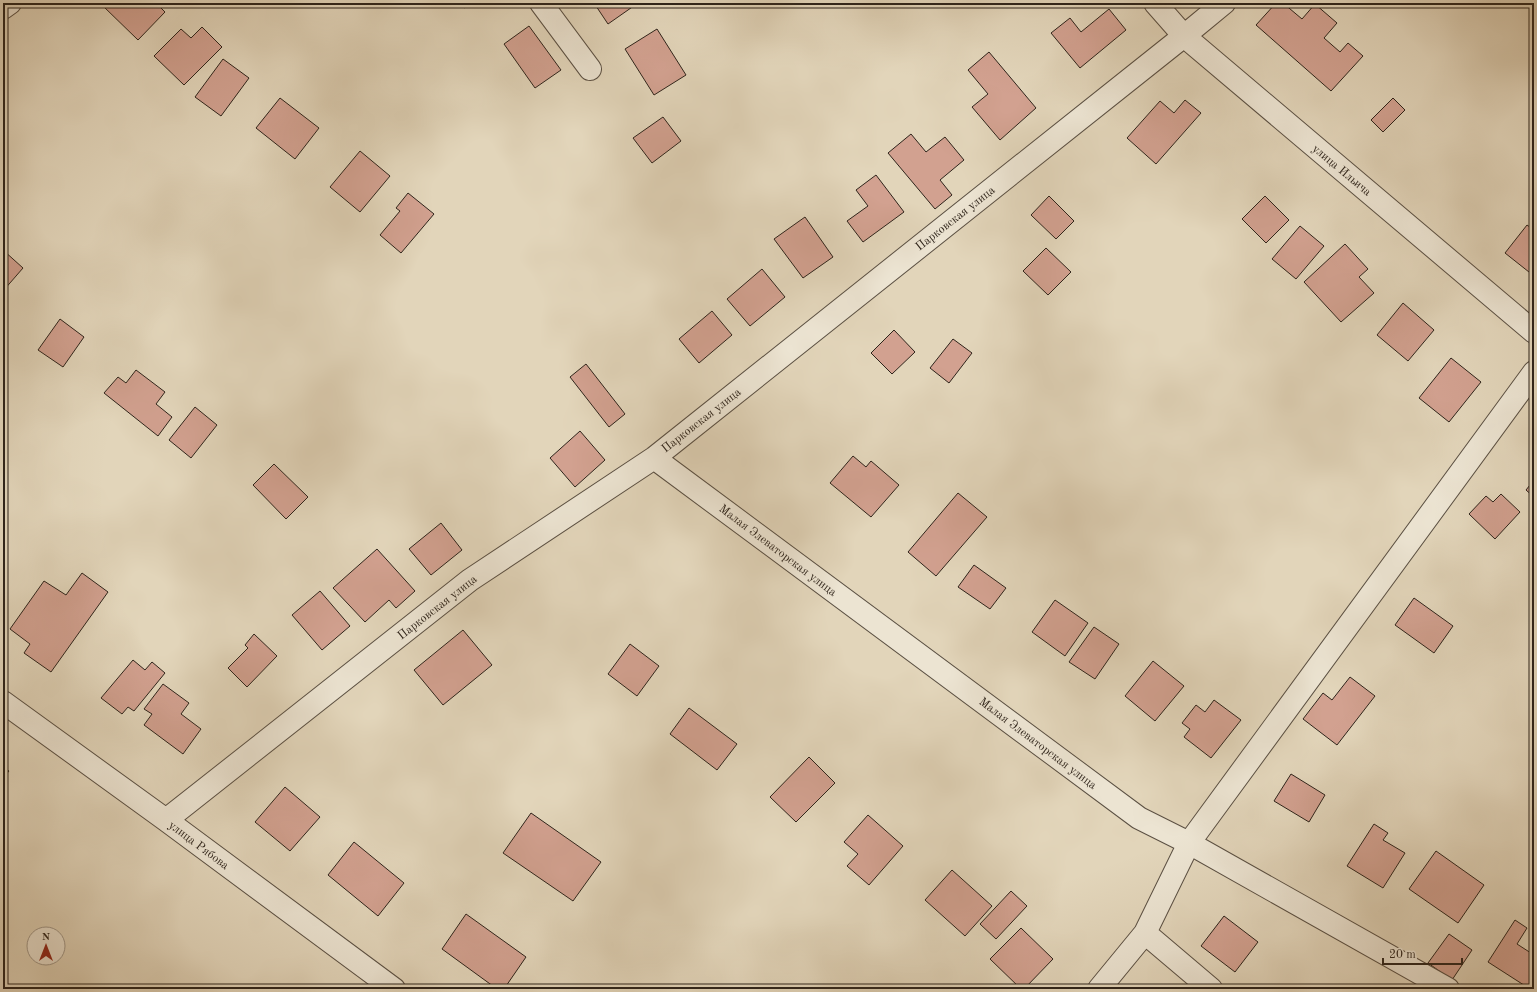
<svg xmlns="http://www.w3.org/2000/svg" width="1537" height="992" font-family="'Old Standard TT',serif">
<style>
.building{fill:#d2a190;stroke:#2e241b}
.lines{fill:none;stroke-linecap:round;stroke-linejoin:round}
.minor-casing{stroke:#5b5043;stroke-width:24}
.minor{stroke:#ece4d2;stroke-width:22}
.labels{text-anchor:middle;stroke-width:3.5;stroke-linejoin:round;paint-order:stroke}
.street-label{font-size:12px;fill:#2e241b;stroke:#ece4d2}
</style>
<rect width="100%" height="100%" fill="#e2d5ba"/>
<filter id="stains"><feTurbulence type="fractalNoise" baseFrequency=".005" numOctaves="4"/><feColorMatrix values="0 0 0 0 .2 0 0 0 0 .09 0 0 0 0 .02 0 0 0 .5 -.17"/></filter>
<radialGradient id="worn" r=".72"><stop offset=".6" stop-color="#630" stop-opacity="0"/><stop offset="1" stop-color="#630" stop-opacity=".3"/></radialGradient>
<path class="building" d="M105,3H156L165,12L138,40L103,6Z
M461,3H471L464,8Z
M594,3H638L608,24Z
M1276,3H1283L1302,19L1315,4L1337,23L1324,38L1340,52L1348,43L1363,56L1331,91L1256,25Z
M1109,9L1126,30L1080,68L1051,33L1070,18L1081,32Z
M529,26L561,70L535,88L504,44Z
M202,27L222,47L184,85L154,56L181,29L191,38Z
M657,29L686,75L654,95L625,49Z
M989,52L1036,108L1000,140L972,107L988,94L968,70Z
M223,59L249,78L221,116L195,97Z
M280,98L319,128L295,159L256,128Z
M1393,98L1405,110L1383,132L1371,120Z
M1185,100L1201,113L1156,164L1127,138L1160,101L1174,113Z
M663,117L681,141L652,163L633,138Z
M911,134L926,152L945,137L964,160L940,180L952,195L935,209L888,153Z
M360,151L390,176L360,212L330,187Z
M876,175L904,212L863,242L847,221L868,206L856,190Z
M408,193L434,214L401,253L380,235L400,211L396,208Z
M1049,196L1074,221L1056,239L1031,215Z
M1265,196L1289,220L1266,243L1242,219Z
M805,217L833,257L803,278L774,239Z
M1527,225L1534,230V276L1505,253Z
M1300,226L1324,246L1296,279L1272,259Z
M1345,244L1368,269L1359,277L1374,293L1341,322L1304,282Z
M1046,248L1071,272L1048,295L1023,271Z
M3,250L23,268L3,291Z
M762,269L785,297L750,326L727,299Z
M1403,303L1434,330L1408,361L1377,335Z
M712,311L732,335L699,363L679,339Z
M60,319L84,337L63,367L38,350Z
M894,330L915,352L892,374L871,353Z
M953,339L972,353L949,383L930,368Z
M1451,358L1481,382L1449,422L1419,398Z
M586,364L625,414L609,427L570,377Z
M136,370L165,392L156,404L172,417L158,436L104,393L118,377L126,383Z
M195,407L217,425L191,458L169,440Z
M580,431L605,460L575,487L550,458Z
M853,456L866,467L871,461L899,485L871,517L830,483Z
M274,464L308,497L286,519L253,485Z
M1534,480V497L1526,490Z
M958,493L987,517L936,576L908,552Z
M1501,494L1520,512L1495,539L1469,514L1486,496L1493,502Z
M441,523L462,550L431,575L409,549Z
M377,549L415,591L396,608L389,600L365,622L333,588Z
M974,565L1006,588L990,609L958,587Z
M82,573L108,592L51,672L24,653L30,644L10,629L44,581L66,595Z
M320,591L350,626L322,650L292,615Z
M1414,598L1453,626L1434,653L1395,625Z
M1055,600L1088,623L1065,656L1032,632Z
M1094,627L1119,644L1095,679L1069,662Z
M463,630L492,665L443,705L414,670Z
M254,634L277,656L247,687L228,668L248,648L245,645Z
M630,644L659,666L637,696L608,674Z
M133,660L145,670L152,662L165,673L134,711L128,707L122,714L101,698Z
M1153,661L1184,686L1155,721L1125,696Z
M1350,677L1375,696L1337,745L1303,719L1323,693L1332,700Z
M163,684L189,703L181,714L201,729L183,754L144,725L152,714L144,709Z
M1214,700L1241,720L1211,758L1184,737L1190,729L1182,723L1196,705L1205,712Z
M689,708L737,744L717,770L670,734Z
M809,757L835,783L796,822L770,797Z
M3,767L9,771L3,778Z
M1291,774L1325,795L1309,822L1274,801Z
M285,787L320,817L290,851L255,822Z
M531,813L601,862L573,901L503,853Z
M868,815L903,846L869,885L847,866L858,854L844,842Z
M1374,824L1388,833L1383,840L1405,853L1383,888L1347,866Z
M354,842L404,883L378,916L328,875Z
M1436,851L1484,885L1458,923L1409,889Z
M952,870L992,906L965,936L925,900Z
M1011,891L1027,906L996,939L980,924Z
M466,914L526,957L504,989H497L442,949Z
M1224,916L1258,942L1235,972L1201,946Z
M1515,920L1527,928L1517,944L1534,955V983L1530,989L1488,962Z
M1021,928L1053,959L1024,989H1021L990,959Z
M1449,934L1472,950L1452,980L1428,963Z"/>
<g class="lines">
<g class="minor-casing">
<path id="minor" d="M541,3L590,69
M1155,3L1184,36L1534,332
M3,8L10,3
M654,458L1139,818L1189,843L1448,989
M3,702L166,820L394,989
M166,820L470,580L654,458L1184,36L1224,3
M1145,933L1211,989
M1099,989L1145,933L1189,843L1534,372"/>
</g>
<use href="#minor" class="minor"/>
</g>
<g class="labels">
<g class="street-label">
<text transform="translate(1342 170) rotate(40)" y="4">улица Ильича</text>
<text transform="translate(955 218) rotate(-38)" y="4">Парковская улица</text>
<text transform="translate(701 420) rotate(-38)" y="4">Парковская улица</text>
<text transform="translate(778 550) rotate(37)" y="4">Малая Элеваторская улица</text>
<text transform="translate(437 607) rotate(-38)" y="4">Парковская улица</text>
<text transform="translate(1038 743) rotate(37)" y="4">Малая Элеваторская улица</text>
<text transform="translate(199 845) rotate(37)" y="4">улица Рябова</text>
</g>
</g>
<rect width="1537" height="992" fill="none" stroke="#e2d5ba" stroke-width="16"/>
<rect x="4" y="4" width="1529" height="984" fill="none" stroke="#2e241b" stroke-width="2"/>
<rect x="8" y="8" width="1521" height="976" fill="none" stroke="#2e241b"/>
<g transform="translate(46 946)"><circle r="19" fill="#ece4d2" stroke="#a09789"/>
<path d="M0-3L7 15L0 10L-7 15Z" fill="#8f2418"/>
<text y="-6" font-size="11" font-weight="bold" text-anchor="middle" fill="#2e241b">N</text>
</g>
<path d="M1383 958v6h79v-6" fill="none" stroke="#2e241b" stroke-width="2"/>
<text x="1389" y="958" font-size="12" fill="#2e241b" stroke="#ece4d2" stroke-width="3" paint-order="stroke">20 m</text>
<rect width="100%" height="100%" filter="url(#stains)"/>
<rect width="100%" height="100%" fill="url(#worn)"/>
</svg>
